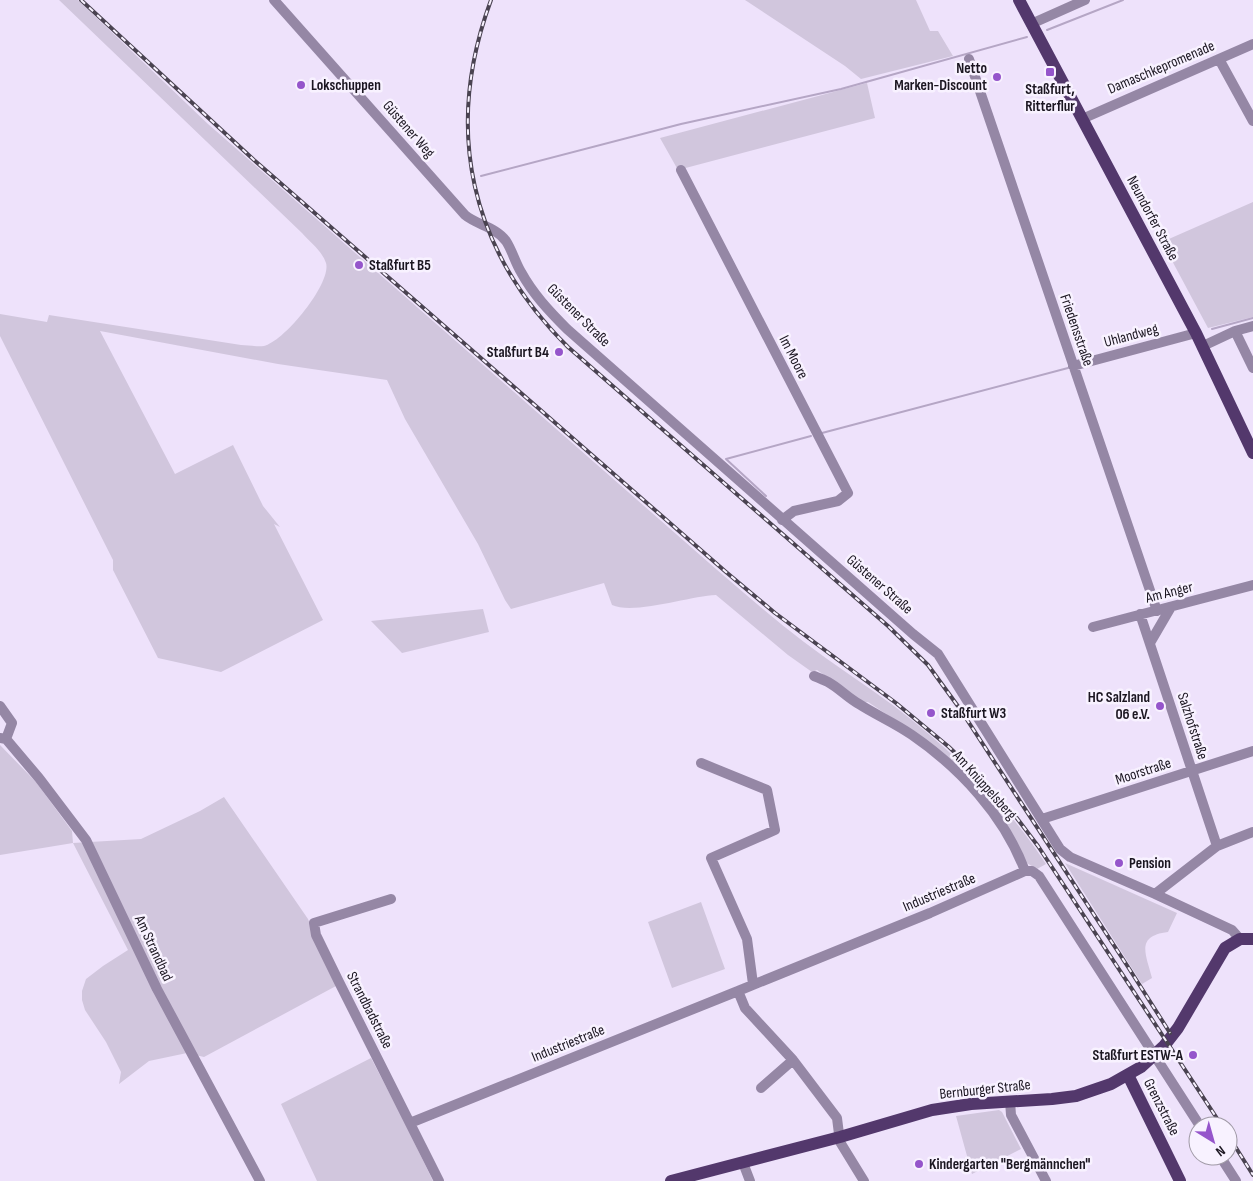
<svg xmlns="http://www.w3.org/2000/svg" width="1253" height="1181" font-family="'Sofia Sans Condensed',sans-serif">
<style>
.green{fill:#d1c6dd}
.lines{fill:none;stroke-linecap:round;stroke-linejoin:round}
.stream{stroke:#b5a6c5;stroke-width:2}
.minor{stroke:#9587a5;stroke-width:10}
.major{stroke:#53386c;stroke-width:12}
.rail-casing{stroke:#4a4351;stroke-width:4}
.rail{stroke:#f8f2ff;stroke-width:2;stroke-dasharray:5.5;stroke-linecap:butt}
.poi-dot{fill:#9555cb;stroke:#f8f2ff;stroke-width:2}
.labels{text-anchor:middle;stroke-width:5;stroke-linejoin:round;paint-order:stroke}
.street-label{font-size:15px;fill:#1b1621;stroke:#f8f2ff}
.poi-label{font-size:15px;font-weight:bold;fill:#1b1621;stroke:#f8f2ff;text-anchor:start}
</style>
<rect width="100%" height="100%" fill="#eee2fb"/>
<path class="green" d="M59,0H78L208,124L716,569C745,594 774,619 804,642C833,664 864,684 894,706C952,750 1006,803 1046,864L1037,869L1025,862L1011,832L913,732L868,702L860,703L851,694L817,670L812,672L788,655L716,595C690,596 634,615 612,605L604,583L511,609L505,600L478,544L405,419L387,380L278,364L100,331L175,474L233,445L263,506L280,527L274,524L323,620L221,672L158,658L113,570V560L0,336V314L47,322L49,315L241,345C248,345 257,347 264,346C284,342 332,283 326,263C322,251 310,242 302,233Z
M745,0H916L930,31H938L953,56L861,79L845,66Z
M867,83L875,118L678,170L660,138Z
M1253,202V317L1208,328L1162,242Z
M483,609L489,632L402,653L371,621Z
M0,745L36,782L72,831L73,843L141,839L200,811L224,797L308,919L336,986L204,1057L187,1053L149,1061L119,1084L121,1072L106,1042L85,1010L82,1000V991L86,979L103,966L128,950L73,843L0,855Z
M1065,863L1177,913L1168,932C1135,936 1146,954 1152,978L1142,984Z
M701,902L725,969L672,988L648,922Z
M371,1058L402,1117L433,1181H317L281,1104Z
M999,1110L1002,1112L1021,1149L972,1174L956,1116Z"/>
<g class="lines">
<path class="stream" d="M1047,30L1123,0
M481,176L681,124L841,89L1027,37
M1212,329L1253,318
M822,433L1068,368
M766,496L726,459L811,436"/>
<path class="minor" d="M274,0L465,215C477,225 496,227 506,241C512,250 515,262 521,272C533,294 549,311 567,329L913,634L938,654L1060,849L1070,857L1155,894L1232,930L1240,939
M1031,24L1085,0
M969,59L1157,611
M1219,59L1253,121
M1082,119L1253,44
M681,170L848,493L838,501L794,511L782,520
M1253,326L1235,331L1253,368
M1203,346L1235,331
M1073,366L1196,333
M1140,614L1217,846
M1093,627L1253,585
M1150,643L1171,607
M814,676C819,678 824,680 828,682C839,688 848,698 859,704C876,715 895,723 912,735C960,768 1004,815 1025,871H1032L1039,876L1200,1126
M0,706L12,723L6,739
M0,738L6,739L39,778L86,840L157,989L260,1181
M701,763L767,790L775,830L711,858L747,939L753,984
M1042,819L1253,751
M1155,894L1217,846L1253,832
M391,899L314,923L316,935L339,982L439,1181
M761,1088L793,1060
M1010,1101L1011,1115L1046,1181
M410,1123L738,991
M1220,1156L1236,1181
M744,1162L745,1168L750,1181
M864,1181L840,1142L837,1118L793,1060L745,1008L738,991L930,913L1025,871"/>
<path class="major" d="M1019,0L1196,333L1253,453
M1128,1075L1180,1181
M671,1181L840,1137L932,1110L971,1104L1052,1099L1076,1096L1111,1084L1141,1067L1164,1046L1178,1028L1225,948L1240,939H1253"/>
<g class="rail-casing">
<path id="rail" d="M81,0L254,160L726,572L775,613L896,703L949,747L980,777L1016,817L1038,846L1222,1126
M491,0C443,130 470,250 568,347L888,626L928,665L960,709L1130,970L1170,1033
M1228,1135L1253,1175"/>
</g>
<use href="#rail" class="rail"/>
</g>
<g class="poi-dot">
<rect x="1045" y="67" width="10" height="10" rx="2.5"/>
<circle cx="997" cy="77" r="5"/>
<circle cx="301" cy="85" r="5"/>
<circle cx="359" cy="265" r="5"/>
<circle cx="559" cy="352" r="5"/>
<circle cx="1160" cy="706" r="5"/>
<circle cx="931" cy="713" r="5"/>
<circle cx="1119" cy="863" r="5"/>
<circle cx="1193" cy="1055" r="5"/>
<circle cx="919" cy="1164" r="5"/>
</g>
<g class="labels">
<g class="street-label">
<text transform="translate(1161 67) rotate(-23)" y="5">Damaschkepromenade</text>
<text transform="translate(409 129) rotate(49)" y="5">Güstener Weg</text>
<text transform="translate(1153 218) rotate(62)" y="5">Neundorfer Straße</text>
<text transform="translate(579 315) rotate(45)" y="5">Güstener Straße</text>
<text transform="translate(1077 330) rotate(71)" y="5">Friedensstraße</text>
<text transform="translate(1131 335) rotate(-15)" y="5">Uhlandweg</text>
<text transform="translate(794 357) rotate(63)" y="5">Im Moore</text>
<text transform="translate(880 584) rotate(41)" y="5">Güstener Straße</text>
<text transform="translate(1169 592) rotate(-14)" y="5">Am Anger</text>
<text transform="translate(1193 726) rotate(72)" y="5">Salzhofstraße</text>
<text transform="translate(1143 771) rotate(-18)" y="5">Moorstraße</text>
<text transform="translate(985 785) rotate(48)" y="5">Am Knüppelsberg</text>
<text transform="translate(939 892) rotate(-23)" y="5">Industriestraße</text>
<text transform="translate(154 948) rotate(65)" y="5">Am Strandbad</text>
<text transform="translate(370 1010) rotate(63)" y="5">Strandbadstraße</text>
<text transform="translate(568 1043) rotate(-22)" y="5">Industriestraße</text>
<text transform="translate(985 1089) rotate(-6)" y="5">Bernburger Straße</text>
<text transform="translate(1162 1107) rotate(63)" y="5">Grenzstraße</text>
</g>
<g class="poi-label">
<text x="987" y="73" text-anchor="end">Netto<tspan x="987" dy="17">Marken-Discount</tspan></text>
<text x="311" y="90">Lokschuppen</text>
<text x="1050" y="94" text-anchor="middle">Staßfurt,<tspan x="1050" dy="17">Ritterflur</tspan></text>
<text x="369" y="270">Staßfurt B5</text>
<text x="549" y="357" text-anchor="end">Staßfurt B4</text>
<text x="1150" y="702" text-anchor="end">HC Salzland<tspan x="1150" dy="17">06 e.V.</tspan></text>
<text x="941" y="718">Staßfurt W3</text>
<text x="1129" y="868">Pension</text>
<text x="1183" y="1060" text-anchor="end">Staßfurt ESTW-A</text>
<text x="929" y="1169">Kindergarten "Bergmännchen"</text>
</g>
</g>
<g transform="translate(1213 1141) rotate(143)"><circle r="24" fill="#f8f2ff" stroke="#a09aa6"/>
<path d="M0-4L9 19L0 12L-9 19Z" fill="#9555cb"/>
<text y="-8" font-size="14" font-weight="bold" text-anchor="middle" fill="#1b1621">N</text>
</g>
</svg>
